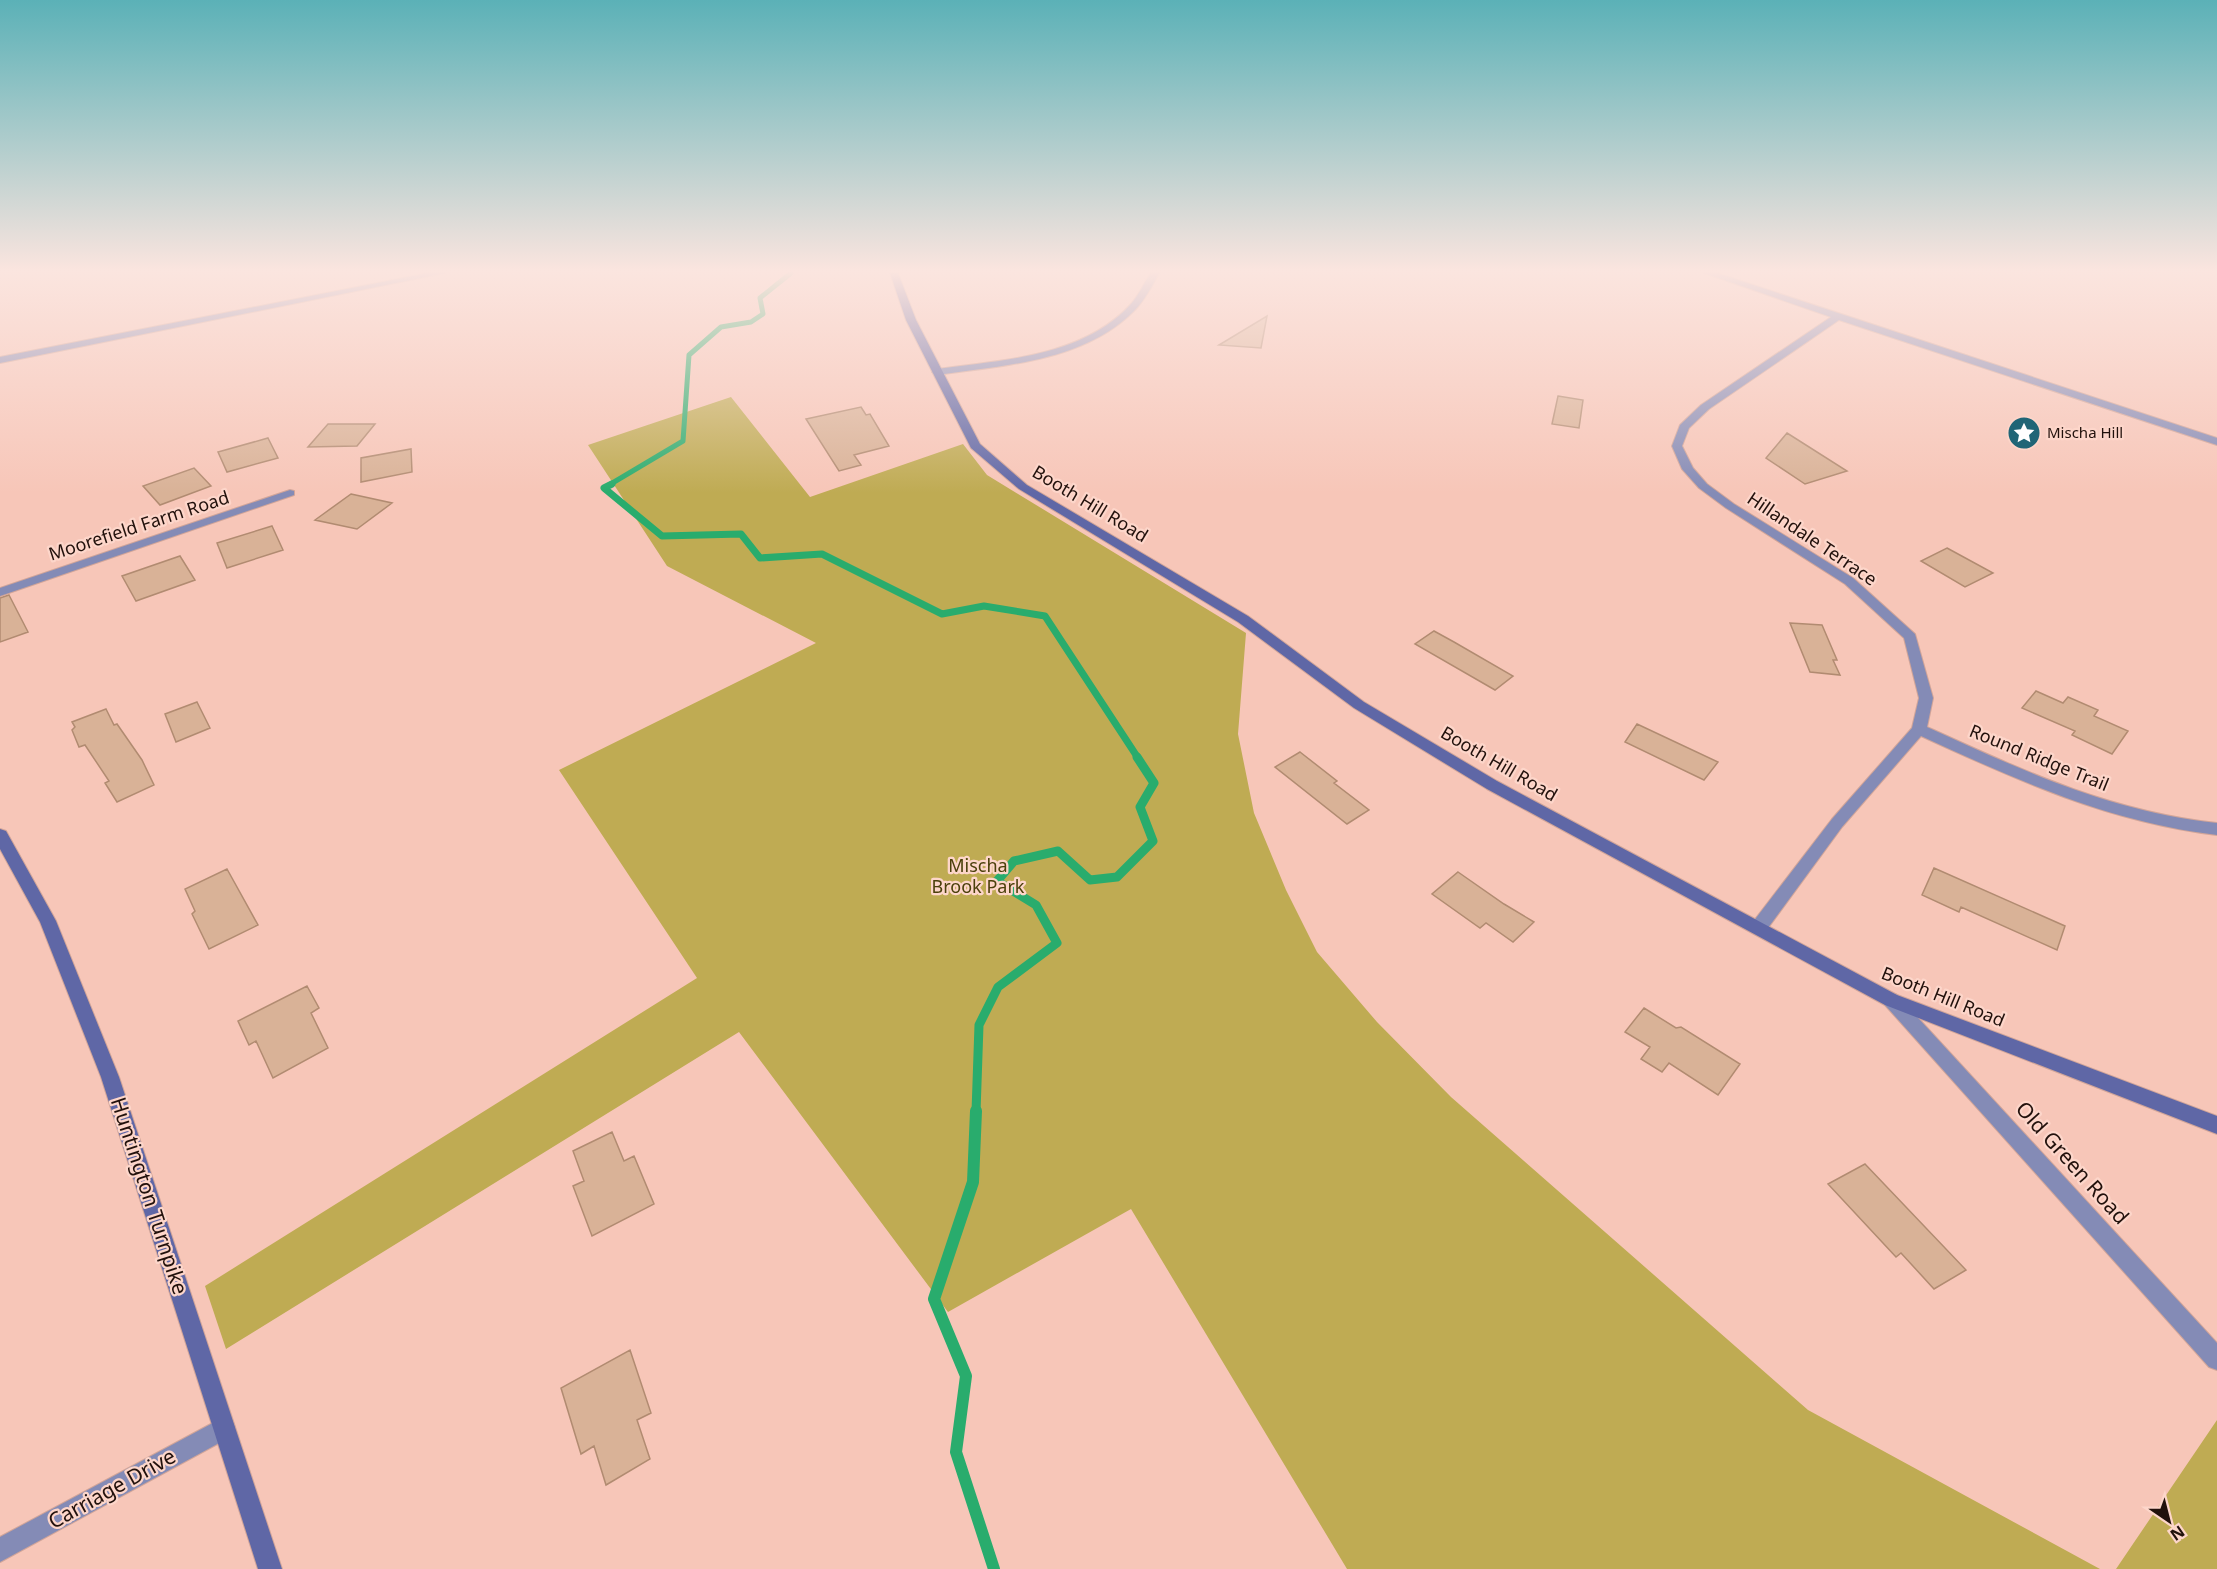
<svg xmlns="http://www.w3.org/2000/svg" width="2217" height="1569" font-family="'Noto Sans',sans-serif">
<style>
.green{fill:#bfab53}
.lines{fill:none;stroke-linecap:round;stroke-linejoin:round}
.stream-far3{stroke:#29ac6d;stroke-width:5}
.stream-far2{stroke:#29ac6d;stroke-width:7}
.stream-far1{stroke:#29ac6d;stroke-width:9}
.stream{stroke:#29ac6d;stroke-width:12}
.building{fill:#d9b297;stroke:#b18b71;stroke-width:1.5}
.street-casing{stroke:#d1a599;stroke-width:2}
.secondary-casing{stroke:#d1a599;stroke-width:2}
.street{fill:#848bb6;fill-rule:evenodd}
.secondary{fill:#5f67a6;fill-rule:evenodd}
.labels{text-anchor:middle;stroke-width:4.5;stroke-linejoin:round;paint-order:stroke}
.far-poi-label{font-size:15px;fill:#22110c;stroke:#fdd6ca;text-anchor:start}
.street-label{font-size:18px;fill:#22110c;stroke:#fdd6ca}
.park-label{font-size:18px;fill:#4b400b;stroke:#fdd6ca}
.near-street-label{font-size:21px;fill:#22110c;stroke:#fdd6ca}
</style>
<rect width="100%" height="100%" fill="#f7c6b8"/>
<path class="green" d="M731,397L810,497L963,444L987,475L1246,633L1238,734L1254,813L1286,890L1317,952L1377,1022L1451,1097L1808,1410L2100,1569H1347L1131,1209L948,1312L739,1032L226,1349L205,1286L697,978L559,770L816,643L667,566L588,445Z
M2217,1420V1569H2116Z"/>
<g class="lines">
<path class="stream-far3" d="M609,485L683,441L689,355L721,327L751,322L763,314L760,298L791,273"/>
<path class="stream-far2" d="M612,484L604,488L662,536L741,534L760,558L822,554L942,614L984,606L1045,616L1138,758"/>
<path class="stream-far1" d="M976,1112L979,1025L998,987L1057,943L1036,905L997,881L1014,861L1058,851L1090,880L1117,877L1153,841L1140,807L1154,783L1137,757"/>
<path class="stream" d="M976,1111L973,1182L934,1299L966,1376L956,1452L994,1569"/>
</g>
<path class="building" d="M1267,316L1261,348L1219,345Z
M1558,396L1583,400L1579,428L1552,424Z
M861,407L866,415L870,414L889,446L854,455L861,465L839,471L806,419Z
M328,424H375L357,446L308,447Z
M1787,433L1847,471L1805,484L1766,458Z
M268,438L278,458L227,472L218,452Z
M411,449L412,472L361,482V458Z
M194,468L211,486L160,505L143,486Z
M351,494L392,503L357,529L315,520Z
M272,526L283,550L227,568L217,543Z
M1947,548L1993,573L1965,587L1921,561Z
M180,556L195,580L136,601L122,576Z
M9,595L28,632L0,642V598Z
M1790,623L1822,625L1837,660H1833L1840,675L1810,672Z
M1434,631L1454,642L1513,676L1495,690L1415,644Z
M2036,691L2063,703L2068,697L2098,710L2094,716L2128,731L2112,754L2072,735L2075,731L2022,708Z
M197,702L210,728L176,742L165,714Z
M106,709L114,725L117,724L142,760L154,785L117,802L105,783L109,781L85,745L79,747L72,730L75,727L72,722Z
M1637,724L1718,762L1704,780L1625,742Z
M1300,752L1337,781L1334,783L1369,810L1347,824L1275,767Z
M1934,868L2065,926L2057,950L1961,907L1959,912L1922,895Z
M227,869L258,925L209,949L192,914L195,911L185,889Z
M1458,872L1504,904L1534,922L1513,942L1486,923L1480,928L1432,894Z
M307,986L319,1008L311,1013L328,1048L273,1078L256,1041L249,1045L238,1021Z
M1644,1008L1676,1028L1681,1027L1740,1064L1718,1095L1669,1063L1662,1072L1641,1059L1650,1047L1625,1032Z
M612,1132L624,1161L634,1156L654,1204L592,1236L573,1186L584,1181L573,1151Z
M1865,1164L1966,1270L1934,1289L1901,1253L1896,1257L1828,1184Z
M630,1350L651,1413L637,1420L650,1459L606,1485L594,1446L581,1454L561,1388Z"/>
<g class="lines">
<g class="street-casing">
<path id="street" d="M428,273H445L0,363V357Z
M1151,273H1159C1152,286 1145,300 1134,311C1083,362 1004,365 937,375L932,372L937,369C1002,360 1083,357 1131,304C1139,295 1144,283 1151,273Z
M1704,273H1717L2217,438V445L1839,320L1709,409L1689,428L1682,446L1693,468L1707,484L1734,504L1853,578L1915,634L1933,698L1927,727C2024,771 2109,811 2217,823V835C2109,822 2019,781 1921,736L1842,827L1765,932L1759,934L1753,932L1751,927L1753,922L1832,819L1912,728L1919,698L1904,638L1845,584L1726,508L1699,488L1682,469L1672,446L1680,425L1701,405L1831,317Z
M290,490L294,491V495L0,596V588Z
M1891,993L1897,995L2217,1343V1370L2209,1367L1885,1005L1882,1000L1885,995Z
M224,1417L232,1420L235,1428L232,1436L0,1562V1537Z"/>
</g>
<g class="secondary-casing">
<path id="secondary" d="M890,273H898L916,320L980,444L1027,485L1248,616L1364,702L1497,781L1897,995L2217,1116V1134L1885,1005L1487,789L1354,708L1238,622L1019,489L971,448L906,320Z
M0,829L6,831L56,921L119,1077L282,1569H258L101,1077L40,922L0,849Z"/>
</g>
<use href="#street" class="street"/>
<use href="#secondary" class="secondary"/>
</g>
<linearGradient id="sky" x2="0" y2="1"><stop stop-color="#5bb1b7"/><stop offset="0.55" stop-color="#fbe5df"/><stop offset="1" stop-color="#fbe5df" stop-opacity="0"/></linearGradient>
<rect width="2217" height="493" fill="url(#sky)"/>
<defs>
<g id="sight-disc" transform="scale(1.725)"><circle r="9.5" fill="#206576" stroke="#fdd6ca"/><path d="M0-6L1.8-2.2L6-1.7L2.9 1.2L3.7 5.4L0 3.3L-3.7 5.4L-2.9 1.2L-6-1.7L-1.8-2.2Z" fill="#fff"/></g>
</defs>
<g fill-rule="evenodd">
<use href="#sight-disc" x="2024" y="433"/>
</g>
<g class="labels">
<g class="far-poi-label">
<text x="2047" y="438">Mischa Hill</text>
</g>
<g class="street-label">
<text transform="translate(1090 504) rotate(31)" y="6">Booth Hill Road</text>
<text transform="translate(139 526) rotate(-18)" y="6">Moorefield Farm Road</text>
<text transform="translate(1812 539) rotate(34)" y="6">Hillandale Terrace</text>
<text transform="translate(2039 758) rotate(22)" y="6">Round Ridge Trail</text>
<text transform="translate(1499 764) rotate(30)" y="6">Booth Hill Road</text>
<text transform="translate(1943 997) rotate(22)" y="6">Booth Hill Road</text>
</g>
<g class="park-label">
<text x="978" y="872">Mischa<tspan x="978" dy="21">Brook Park</tspan></text>
</g>
<g class="near-street-label">
<text transform="translate(2072 1163) rotate(48)" y="7">Old Green Road</text>
<text transform="translate(149 1196) rotate(72)" y="7">Huntington Turnpike</text>
<text transform="translate(112 1489) rotate(-29)" y="7">Carriage Drive</text>
</g>
</g>
<g transform="translate(2169 1521) rotate(145)" stroke="#fdd6ca" stroke-width="4.5" paint-order="stroke">
<path d="M0-4.5L10 22L0 15L-10 22Z" fill="#22110c"/>
<text y="-9" font-size="16" font-weight="bold" text-anchor="middle" fill="#22110c">N</text>
</g>
</svg>
